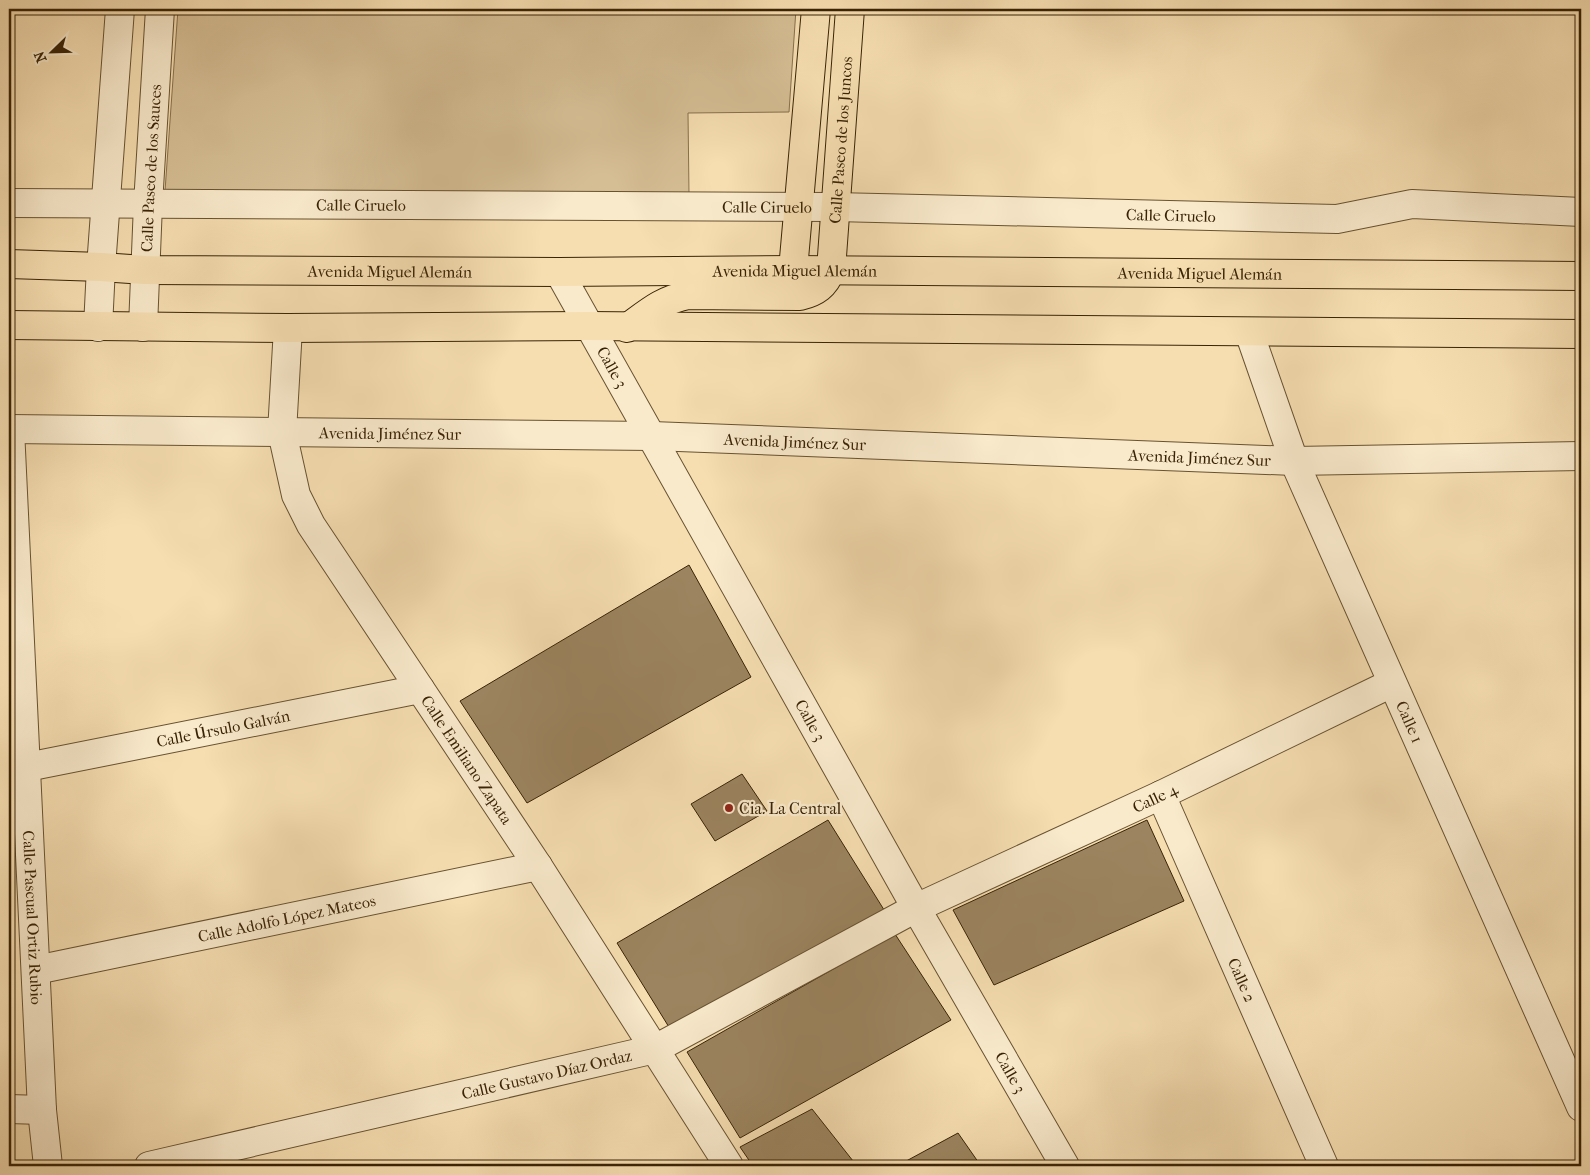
<svg xmlns="http://www.w3.org/2000/svg" width="1590" height="1175" font-family="'IM FELL French Canon',serif">
<style>
.green{fill:#d6be94;stroke:#88704d}
.building{fill:#9b845f;stroke:#392306}
.lines{fill:none;stroke-linecap:round;stroke-linejoin:round}
.minor-casing{stroke:#685231;stroke-width:30}
.major-casing{stroke:#392306;stroke-width:30}
.minor{stroke:#f9eacc;stroke-width:28}
.major{stroke:#f6deb1;stroke-width:28}
.poi-dot{fill:#8f2418;stroke:#f9eacc;stroke-width:2}
.labels{text-anchor:middle;stroke-width:4.5;stroke-linejoin:round;paint-order:stroke}
.street-label{font-size:16px;fill:#392306;stroke:#f9eacc}
.poi-label{font-size:16px;fill:#392306;stroke:#f9eacc;text-anchor:start}
</style>
<rect width="100%" height="100%" fill="#f6deb1"/>
<filter id="stains"><feTurbulence type="fractalNoise" baseFrequency=".004" numOctaves="4"/><feColorMatrix values="0 0 0 0 .2 0 0 0 0 .09 0 0 0 0 .02 0 0 0 .5 -.17"/></filter>
<radialGradient id="worn" r=".72"><stop offset=".6" stop-color="#630" stop-opacity="0"/><stop offset="1" stop-color="#630" stop-opacity=".3"/></radialGradient>
<path class="green" d="M178,9H796L789,112L688,113L689,194L165,191Z"/>
<path class="building" d="M689,565L751,677L527,803L460,701Z
M742,774L767,811L715,841L691,804Z
M828,820L886,913L672,1032L617,943Z
M1147,820L1184,901L994,985L953,910Z
M895,934L951,1020L740,1138L687,1052Z
M812,1109L857,1166H753L740,1147Z
M958,1133L981,1166H897Z"/>
<g class="lines">
<g class="minor-casing">
<g id="minor">
<path id="s1" d="M9,203L835,207L1337,219L1412,204L1581,212"/>
<path id="s2" d="M559,272L916,908L1065,1166"/>
<path d="M98,327L101,267L120,9"/>
<path id="s3" d="M143,327L148,204L160,9"/>
<path id="s4" d="M288,328L282,432L296,495L311,525L538,866L729,1166"/>
<path id="s5" d="M1249,332L1294,461L1581,1107"/>
<path id="s6" d="M9,429L652,436L1294,461L1581,456"/>
<path id="s7" d="M10,429L42,1110L48,1166"/>
<path id="s8" d="M27,767L420,689"/>
<path id="s9" d="M1161,795L1324,1166"/>
<path id="s10" d="M36,970L538,866"/>
<path d="M9,1109L42,1110"/>
<path id="s11" d="M149,1166L655,1049L916,908L1161,795L1392,683"/>
</g>
</g>
<g class="major-casing">
<g id="major">
<path id="s12" d="M9,264L101,267L145,270L559,272L793,270L1581,276"/>
<path d="M793,270L816,9"/>
<path d="M9,325L288,328L588,326L1581,334"/>
<path id="s13" d="M627,328C649,312 662,300 688,295L800,296C816,292 825,286 831,270L850,9"/>
</g>
</g>
<use href="#minor" class="minor"/>
<use href="#major" class="major"/>
</g>
<circle class="poi-dot" cx="729" cy="808" r="5"/>
<g class="labels">
<g class="street-label">
<text dy="6" stroke="none"><textPath href="#s13" startOffset="355">Calle Paseo de los Juncos</textPath></text>
<text dy="6" stroke="none"><textPath href="#s3" startOffset="159">Calle Paseo de los Sauces</textPath></text>
<text dy="6" stroke="none"><textPath href="#s1" startOffset="352">Calle Ciruelo</textPath></text>
<text dy="6" stroke="none"><textPath href="#s1" startOffset="758">Calle Ciruelo</textPath></text>
<text dy="6" stroke="none"><textPath href="#s1" startOffset="1162">Calle Ciruelo</textPath></text>
<text dy="6" stroke="none"><textPath href="#s12" startOffset="381">Avenida Miguel Alemán</textPath></text>
<text dy="6" stroke="none"><textPath href="#s12" startOffset="786">Avenida Miguel Alemán</textPath></text>
<text dy="6" stroke="none"><textPath href="#s12" startOffset="1191">Avenida Miguel Alemán</textPath></text>
<text dy="6" stroke="none"><textPath href="#s2" startOffset="109">Calle 3</textPath></text>
<text dy="6" stroke="none"><textPath href="#s6" startOffset="381">Avenida Jiménez Sur</textPath></text>
<text dy="6" stroke="none"><textPath href="#s6" startOffset="786">Avenida Jiménez Sur</textPath></text>
<text dy="6" stroke="none"><textPath href="#s6" startOffset="1191">Avenida Jiménez Sur</textPath></text>
<text dy="6" stroke="none"><textPath href="#s2" startOffset="514">Calle 3</textPath></text>
<text dy="6" stroke="none"><textPath href="#s5" startOffset="422">Calle 1</textPath></text>
<text dy="6" stroke="none"><textPath href="#s8" startOffset="200">Calle Úrsulo Galván</textPath></text>
<text dy="6" stroke="none"><textPath href="#s4" startOffset="484">Calle Emiliano Zapata</textPath></text>
<text dy="6" stroke="none"><textPath href="#s11" startOffset="1079">Calle 4</textPath></text>
<text dy="6" stroke="none"><textPath href="#s7" startOffset="489">Calle Pascual Ortiz Rubio</textPath></text>
<text dy="6" stroke="none"><textPath href="#s10" startOffset="256">Calle Adolfo López Mateos</textPath></text>
<text dy="6" stroke="none"><textPath href="#s9" startOffset="202">Calle 2</textPath></text>
<text dy="6" stroke="none"><textPath href="#s2" startOffset="919">Calle 3</textPath></text>
<text dy="6" stroke="none"><textPath href="#s11" startOffset="408">Calle Gustavo Díaz Ordaz</textPath></text>
</g>
<g class="poi-label">
<text x="739" y="814">Cia. La Central</text>
</g>
</g>
<rect width="1590" height="1175" fill="none" stroke="#f6deb1" stroke-width="30"/>
<rect x="10" y="10" width="1570" height="1155" fill="none" stroke="#392306" stroke-width="2.5"/>
<rect x="15" y="15" width="1560" height="1145" fill="none" stroke="#392306"/>
<g transform="translate(52 52) rotate(247)" stroke="#f9eacc" stroke-width="4" paint-order="stroke">
<path d="M0-4L9 19L0 12L-9 19Z" fill="#392306"/>
<text y="-8" font-size="14" font-weight="bold" text-anchor="middle" fill="#392306">N</text>
</g>
<rect width="100%" height="100%" filter="url(#stains)"/>
<rect width="100%" height="100%" fill="url(#worn)"/>
</svg>
